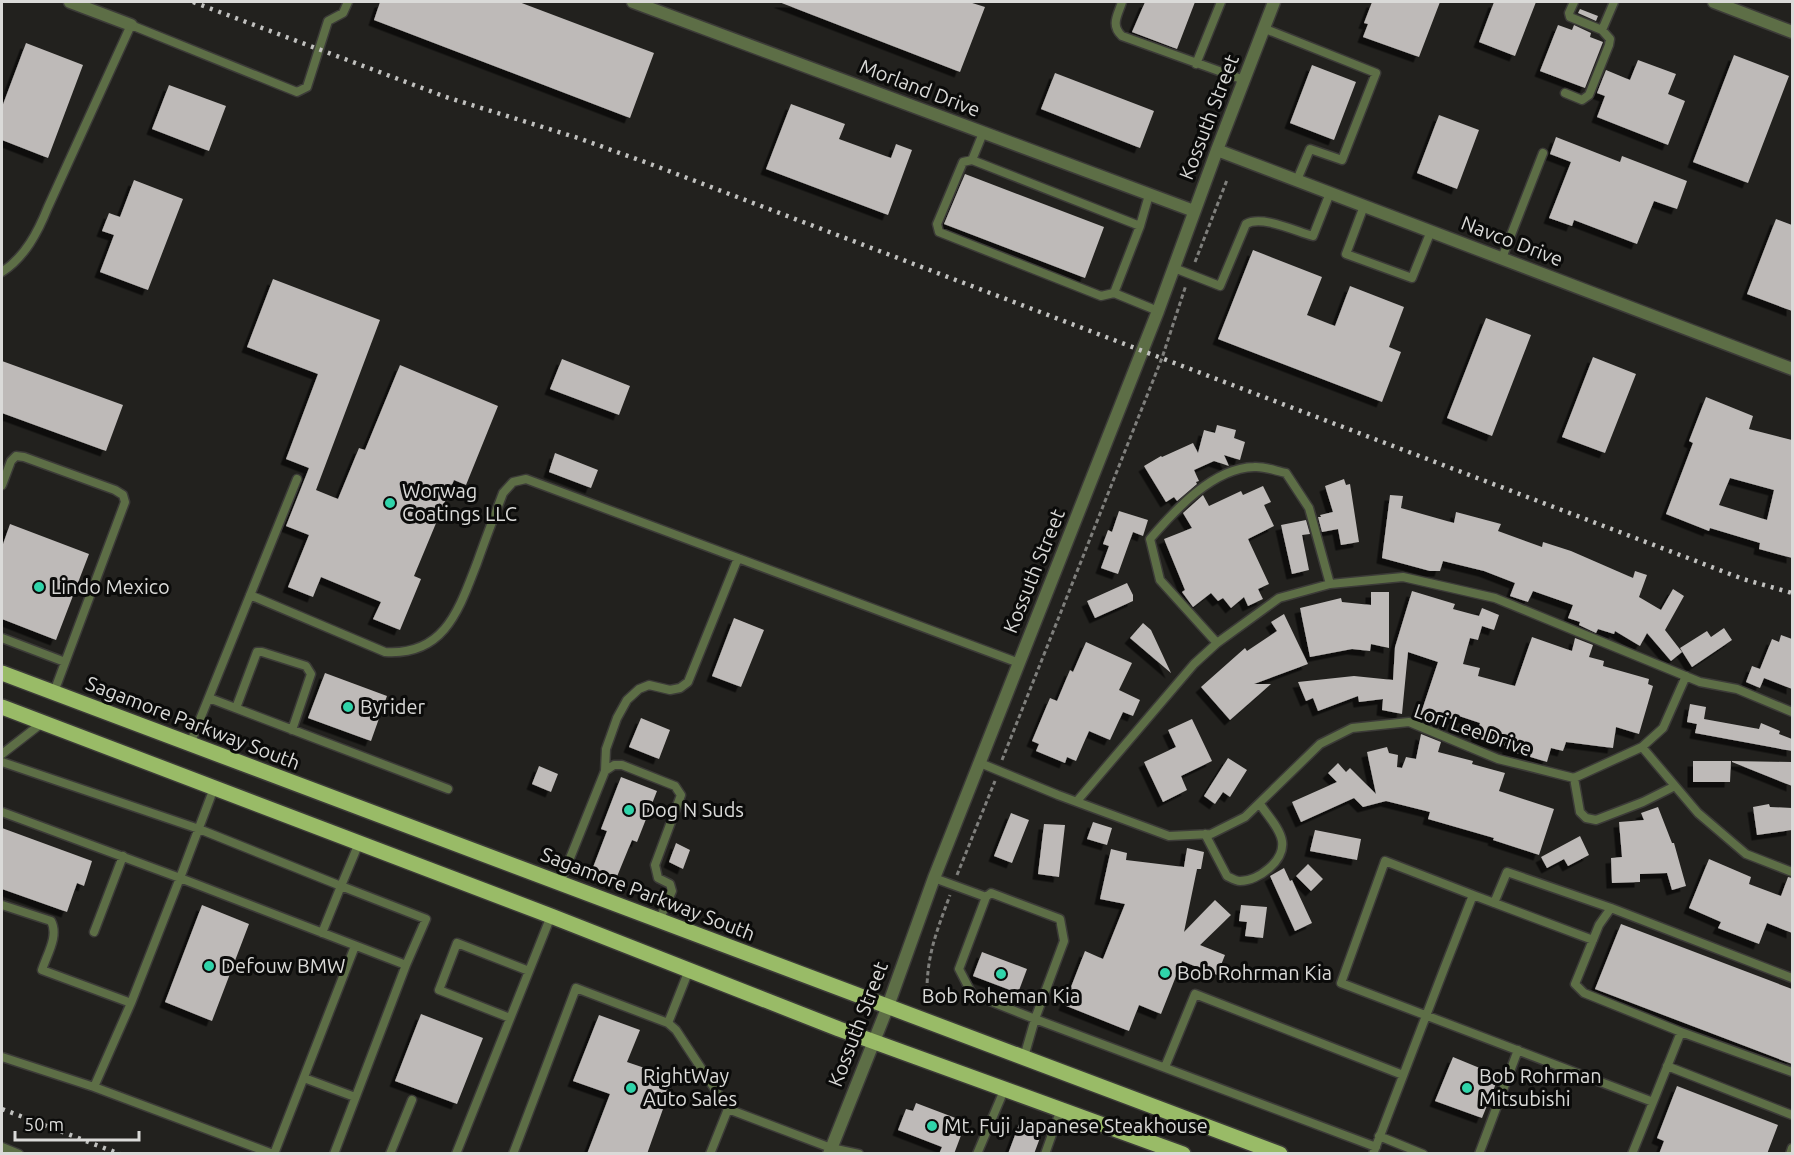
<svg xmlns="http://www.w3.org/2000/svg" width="1794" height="1155" font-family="Ubuntu,sans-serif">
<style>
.building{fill:#bebab8;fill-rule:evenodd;filter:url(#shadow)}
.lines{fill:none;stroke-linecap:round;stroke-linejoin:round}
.service-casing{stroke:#3c3b38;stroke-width:11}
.minor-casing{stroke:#3c3b38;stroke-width:15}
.tertiary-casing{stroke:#3c3b38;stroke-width:15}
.primary-casing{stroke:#3c3b38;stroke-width:18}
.path{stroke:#7f7f7c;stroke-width:3;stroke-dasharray:4.5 3;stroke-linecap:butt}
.service{stroke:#5d6e46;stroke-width:8}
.minor{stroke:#5d6e46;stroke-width:12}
.tertiary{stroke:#5d6e46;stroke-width:12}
.primary{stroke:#99bb67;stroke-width:15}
.rail{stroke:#c1c1bf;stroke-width:4.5;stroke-dasharray:3 6;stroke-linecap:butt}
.poi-dot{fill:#30d4aa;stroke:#0b0b0a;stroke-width:2}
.labels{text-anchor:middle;stroke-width:6;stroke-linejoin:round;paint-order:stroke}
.street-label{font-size:20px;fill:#dadad8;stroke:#0b0b0a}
.poi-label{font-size:20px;fill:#dadad8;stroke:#0b0b0a;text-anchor:start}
</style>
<defs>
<filter id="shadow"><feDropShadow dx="-5.5" dy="5.5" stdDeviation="0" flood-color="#0009"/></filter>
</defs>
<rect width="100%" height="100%" fill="#22211e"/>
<path class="building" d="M380,2H519L654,53L630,118L374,20Z
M779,2H969L985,7L960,72Z
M1145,2H1195L1177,49L1132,32Z
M1372,2H1440L1419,57L1363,37L1368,24L1364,23Z
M1494,2H1536L1515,56L1479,42Z
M1580,9L1598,16L1596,21L1578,13Z
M1558,25L1572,30L1574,25L1591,33L1590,37L1603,42L1585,88L1540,71Z
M26,43L83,65L48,158L2,140V107Z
M1734,55L1789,76L1748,183L1693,162Z
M1638,60L1676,74L1668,94L1685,101L1668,145L1597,117L1605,96L1597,93L1606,70L1630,80Z
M1312,65L1356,82L1334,140L1290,123Z
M1055,73L1154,111L1140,148L1041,109Z
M169,85L226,106L209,151L152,129Z
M791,104L845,124L839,139L891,158L896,144L912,150L888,215L766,169Z
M1439,115L1479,130L1457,189L1417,173Z
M1556,137L1620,162L1622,156L1687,181L1677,209L1654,201L1637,244L1574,220L1572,226L1549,218L1571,162L1550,154Z
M965,174L1104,227L1085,278L944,224Z
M134,180L183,199L148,290L100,272L114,235L102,231L109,213L120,217Z
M1776,219L1792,225V311L1747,294Z
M1253,250L1322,277L1307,315L1335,326L1350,286L1404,307L1389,347L1401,352L1382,402L1218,339Z
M273,279L380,320L316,490L338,499L359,448L365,450L400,365L498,406L466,485L454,480L414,576L421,579L400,630L373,619L381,602L321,577L313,597L288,587L309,535L286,526L309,468L286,459L318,374L247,347Z
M1486,318L1531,335L1492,436L1447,418Z
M1593,357L1636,374L1605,453L1562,437Z
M562,359L630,386L619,415L550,389Z
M2,361L123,405L106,451L2,413Z
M1706,397L1753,416L1749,429L1792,440V558L1759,549L1760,543L1710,528L1709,531L1666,514L1693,443L1689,441ZM1730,478L1774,490L1767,520L1719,505Z
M1217,425L1236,430L1234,438L1245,442L1240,460L1224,455L1229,466L1214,461L1194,470L1199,481L1196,482L1197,484L1177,501L1174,497L1166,502L1144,466L1161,456L1162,457L1193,443L1198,453L1204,430L1215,433Z
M555,453L598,470L591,488L549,472Z
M1344,479L1346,485L1350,484L1359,542L1341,545L1338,529L1322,532L1318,517H1321L1320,515L1333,512L1325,486Z
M1263,486L1271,502L1264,505L1274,526L1248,539L1269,584L1258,589L1263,599L1248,606L1244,597L1231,608L1223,598L1218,601L1211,593L1193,607L1182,592L1185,590L1164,539L1192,528L1183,513L1203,495L1209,506L1241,491L1243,495Z
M1390,495L1403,496L1401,508L1454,523L1456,512L1501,524L1498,531L1542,547L1543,542L1571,551L1633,578L1635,571L1647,575L1639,597L1661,610L1673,589L1684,596L1665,630L1682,652L1671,661L1647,633L1640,646L1615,631L1614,634L1598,629L1596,633L1579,625L1580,622L1568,618L1573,605L1533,591L1528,602L1510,596L1515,583L1484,571L1443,561L1440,571H1430L1382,558Z
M1119,511L1148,520L1143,536L1133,532L1118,574L1101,568L1109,546L1103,544L1108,530L1112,532Z
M1306,520L1310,534L1302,535L1309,570L1292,574L1281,525Z
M10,524L89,554L56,640L2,619V547Z
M1127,583L1133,595V601L1095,618L1087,601Z
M1412,591L1455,604L1453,609L1479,616L1482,608L1499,615L1494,630L1482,626L1478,640L1470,638L1463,664L1480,668L1478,676L1515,686L1532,637L1572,651L1575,638L1593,645L1589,657L1604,661L1603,666L1649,679L1648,684L1653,686L1639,734L1616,727L1613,748L1566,742L1563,751L1551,748L1547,762L1507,750L1508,747L1476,738L1480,723L1456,715L1455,719L1420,716L1438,662L1408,652L1402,714L1382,710L1383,699L1359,702L1358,696L1318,711L1313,698L1306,701L1298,682L1354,676L1393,680L1395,647Z
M1371,592H1389V648L1371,644L1370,651L1352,649L1310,657L1300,608L1341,598L1342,602L1371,605Z
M1284,614L1308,664L1254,684H1271L1230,720L1201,687L1245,648L1247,651L1277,631L1271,622Z
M734,618L764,630L741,687L712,676Z
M1143,623L1151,630L1171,673L1130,638Z
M1724,628L1732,640L1692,667L1680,648L1707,631L1711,637Z
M1781,635L1792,639V689L1764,678L1760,688L1746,682L1752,666L1760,669L1772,639L1779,642Z
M1086,642L1132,663L1119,690L1140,700L1133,716L1123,712L1110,740L1089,731L1076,761L1067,757L1065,763L1036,751L1039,744L1032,741L1050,698L1057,701L1070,670L1073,672Z
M325,673L387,696L371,741L308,718Z
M1690,704L1706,707L1704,719L1759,729L1761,723L1780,731L1779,734L1792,739V751L1695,733L1697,724L1687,722Z
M641,718L670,730L659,759L629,747Z
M1192,719L1212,761L1181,776L1187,790L1163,802L1144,762L1176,747L1168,730Z
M1421,734L1441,742L1438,752L1473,761L1472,764L1505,773L1499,791L1554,809L1539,855L1493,840L1494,838L1428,819L1430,812L1386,801L1363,807L1354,798L1301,822L1292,802L1337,782L1328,773L1338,763L1346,772L1350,768L1376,794L1367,752L1387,747L1389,753L1398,755L1397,767L1402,768L1406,757L1416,759Z
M1228,758L1247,770L1230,797L1223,792L1215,804L1204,796Z
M1693,761H1731L1730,782H1693Z
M1732,761L1792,762V786L1732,762Z
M539,766L558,774L551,792L532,784Z
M621,777L657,791L637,842L632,840L616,879L592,870L607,831L601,829Z
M1769,804L1770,807L1792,808V830L1757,835L1753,807Z
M1658,807L1672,843H1674L1686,886L1672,890L1667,873L1640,874V882L1612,883L1611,858L1622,857L1619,822L1644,820L1641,813Z
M1011,813L1029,820L1012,863L994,856Z
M1093,822L1112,828L1107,845L1087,839Z
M1044,824L1065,825L1059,877L1038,874Z
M2,828L92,861L84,886L77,883L67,912L2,889Z
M1315,830L1361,839L1357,860L1310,851Z
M1580,836L1589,855L1568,866L1564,859L1547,868L1541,857Z
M676,843L690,850L683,869L669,862Z
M1187,848L1204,852L1201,869H1197L1184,932L1215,900L1231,915L1200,945L1225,955L1217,975L1182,961L1161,1014L1139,1005L1129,1031L1064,1005L1085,951L1103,959L1125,904L1100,899L1111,849L1127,853L1126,860L1184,867Z
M1709,859L1751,877L1749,884L1781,896L1788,877L1792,878V933L1767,923L1759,944L1718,928L1721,922L1689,908Z
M1308,864L1323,879L1311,891L1296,876Z
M1284,868L1290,881L1292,880L1312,923L1295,931L1270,876Z
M202,905L249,924L212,1021L165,1002Z
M1241,905L1267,907L1263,938L1245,936L1247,922L1239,921Z
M1621,924L1792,989V1064L1595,989Z
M982,952L1027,969L1018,993L973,976Z
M421,1014L483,1038L457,1104L395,1081Z
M599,1015L640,1030L627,1062L674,1078L647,1154H587L610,1094L573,1081Z
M1453,1057L1499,1076L1482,1118L1435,1101Z
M1677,1086L1778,1125L1767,1154H1659L1664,1141L1657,1138Z
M916,1103L966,1122L954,1154H939L942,1147L898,1130L906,1109L913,1111Z
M1021,1119L1044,1127L1034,1154H1008Z"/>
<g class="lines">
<g class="service-casing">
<path id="service" d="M1122,2C1118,15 1110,25 1122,36L1244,80
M1574,2L1569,13L1570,17L1602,30L1614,2
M1263,28L1376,73L1342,160L1310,149L1297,180
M1196,64L1221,2
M1565,93L1582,100L1589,95L1609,45L1610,39L1602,30
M972,160L983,133
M1149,195L1140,226L1114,293L1158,311
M1364,206L1346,254L1412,278L1431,231
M1502,258L1543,153
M1174,268L1220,286L1246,224C1262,215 1295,231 1313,236L1330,193
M2,272C25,257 38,232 48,207L131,25L297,92L307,87L328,21L343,13L348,2
M1114,293L1101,296L939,232L937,224L963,162L972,160L1140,226
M2,485L11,461L16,456L24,457L115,490L123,495L125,502L54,692
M250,595L385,652C445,656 459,609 477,563C485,540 494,517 503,493L513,482L526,479L1019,663
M2,638L65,662
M1217,643L1160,580L1150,539C1175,510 1213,468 1254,467C1264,466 1276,471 1286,473L1309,508L1330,584
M209,698L448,789
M236,708L257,652H262L306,666L311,674L292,730
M190,744L297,479
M1642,747L1663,728L1686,676
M2,754L42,723
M2,762L199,829L341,886L322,933
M980,763L1058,795L1169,836L1211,834L1245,817L1320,744L1352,728L1409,722L1498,759L1574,778L1642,747L1698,813L1746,854L1792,872
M605,771L614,765H622L675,786L681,795L655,865L658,878L670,884L672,891L659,921
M1574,778L1580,812L1586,818L1596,820L1643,802L1675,786
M1077,801L1194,664L1217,643L1279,598L1330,584L1403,577L1495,598L1700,682L1737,689L1792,712
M2,812L180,878L214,788
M1205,834L1227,876C1231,878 1236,881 1240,881C1258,881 1285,861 1282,841C1280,828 1267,815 1260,804
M934,878L986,897L959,969L972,994L1035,1019L1064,941L1060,919L991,893L986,897
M560,883L605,771L606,749L617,718L627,700L639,689L649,685L670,690L680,688L688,682L738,558
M1473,895L1593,940
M1494,903L1507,872L1611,908L1792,978
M2,905L51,921C59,936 47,954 42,970L131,1003L94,1087L2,1057
M1611,908L1599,925L1575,984L1584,993L1681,1032
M94,932L123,856
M131,1003L180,878L406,965L426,919L341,886L359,843
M510,1018L439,990L457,943L529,971
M668,1023L676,1030L728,1109L831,1148L859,1154
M1024,1057L1035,1019L1376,1147
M1667,1066L1792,1115
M1165,1067L1195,994L1403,1075
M304,1078L355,1097
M94,1087L273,1154
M1379,1136L1423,1154
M2,1147L19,1154
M274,1154L355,946
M334,1154L406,965
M390,1154L412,1100
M456,1154L551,916
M513,1154L576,988L668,1023L689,970
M710,1154L728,1109
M977,1154L1005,1088
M1045,1154L1061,1109
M1373,1154C1406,1067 1439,981 1473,895L1385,861L1341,983L1653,1102L1681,1032L1792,1072
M1479,1154L1518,1050
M1632,1154L1653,1102
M1790,1154L1792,1148"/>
</g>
<g class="minor-casing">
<path id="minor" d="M70,2L131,25
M633,2L1194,211
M1714,2L1792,32
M1217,150L1792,369
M888,1006L934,878L1158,311L1217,150L1274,2"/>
</g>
<g class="tertiary-casing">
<path id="tertiary" d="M829,1154L888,1006"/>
</g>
<g class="primary-casing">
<path id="primary" d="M2,673L1280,1154
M2,707L551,916L839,1029L1183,1154"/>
</g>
<path class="path" d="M1195,262L1227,180
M1002,760L1162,358L1186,285
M957,875L995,781
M927,998C926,957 936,933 950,895"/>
<use href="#service" class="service"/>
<use href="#minor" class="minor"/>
<use href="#tertiary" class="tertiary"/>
<use href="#primary" class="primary"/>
<path class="rail" d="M193,2L446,97L578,138L653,165L1688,558L1743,579L1792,593
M2,1109L120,1154"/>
</g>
<g class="poi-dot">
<circle cx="390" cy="503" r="6"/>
<circle cx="39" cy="587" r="6"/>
<circle cx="348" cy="707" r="6"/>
<circle cx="629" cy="810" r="6"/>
<circle cx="209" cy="966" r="6"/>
<circle cx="1165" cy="973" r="6"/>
<circle cx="1001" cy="974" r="6"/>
<circle cx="631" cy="1088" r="6"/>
<circle cx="1467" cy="1088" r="6"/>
<circle cx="932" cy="1126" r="6"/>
</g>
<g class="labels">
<g class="street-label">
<text transform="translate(920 88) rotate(21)" y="7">Morland Drive</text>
<text transform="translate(1209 117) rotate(-69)" y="7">Kossuth Street</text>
<text transform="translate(1512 241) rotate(21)" y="7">Navco Drive</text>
<text transform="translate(1034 571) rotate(-68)" y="7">Kossuth Street</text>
<text transform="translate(193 723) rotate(21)" y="7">Sagamore Parkway South</text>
<text transform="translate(1473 730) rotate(19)" y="7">Lori Lee Drive</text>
<text transform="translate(648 894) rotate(21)" y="7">Sagamore Parkway South</text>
<text transform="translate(858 1024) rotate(-69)" y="7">Kossuth Street</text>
</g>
<g class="poi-label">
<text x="402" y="498">Worwag<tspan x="402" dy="23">Coatings LLC</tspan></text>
<text x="51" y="594">Lindo Mexico</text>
<text x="360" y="714">Byrider</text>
<text x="641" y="817">Dog N Suds</text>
<text x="221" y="973">Defouw BMW</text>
<text x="1177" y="980">Bob Rohrman Kia</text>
<text x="1001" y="1003" text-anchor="middle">Bob Roheman Kia</text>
<text x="643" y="1083">RightWay<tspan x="643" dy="23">Auto Sales</tspan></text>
<text x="1479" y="1083">Bob Rohrman<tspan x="1479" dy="23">Mitsubishi</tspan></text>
<text x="944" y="1133">Mt. Fuji Japanese Steakhouse</text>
</g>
</g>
<rect width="1794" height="1155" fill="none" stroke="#dadad8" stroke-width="6"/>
<path d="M15 1131v9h124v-9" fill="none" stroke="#dadad8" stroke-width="3"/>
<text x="24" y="1131" font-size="18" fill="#dadad8" stroke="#0b0b0a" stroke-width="4.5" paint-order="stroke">50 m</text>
</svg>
